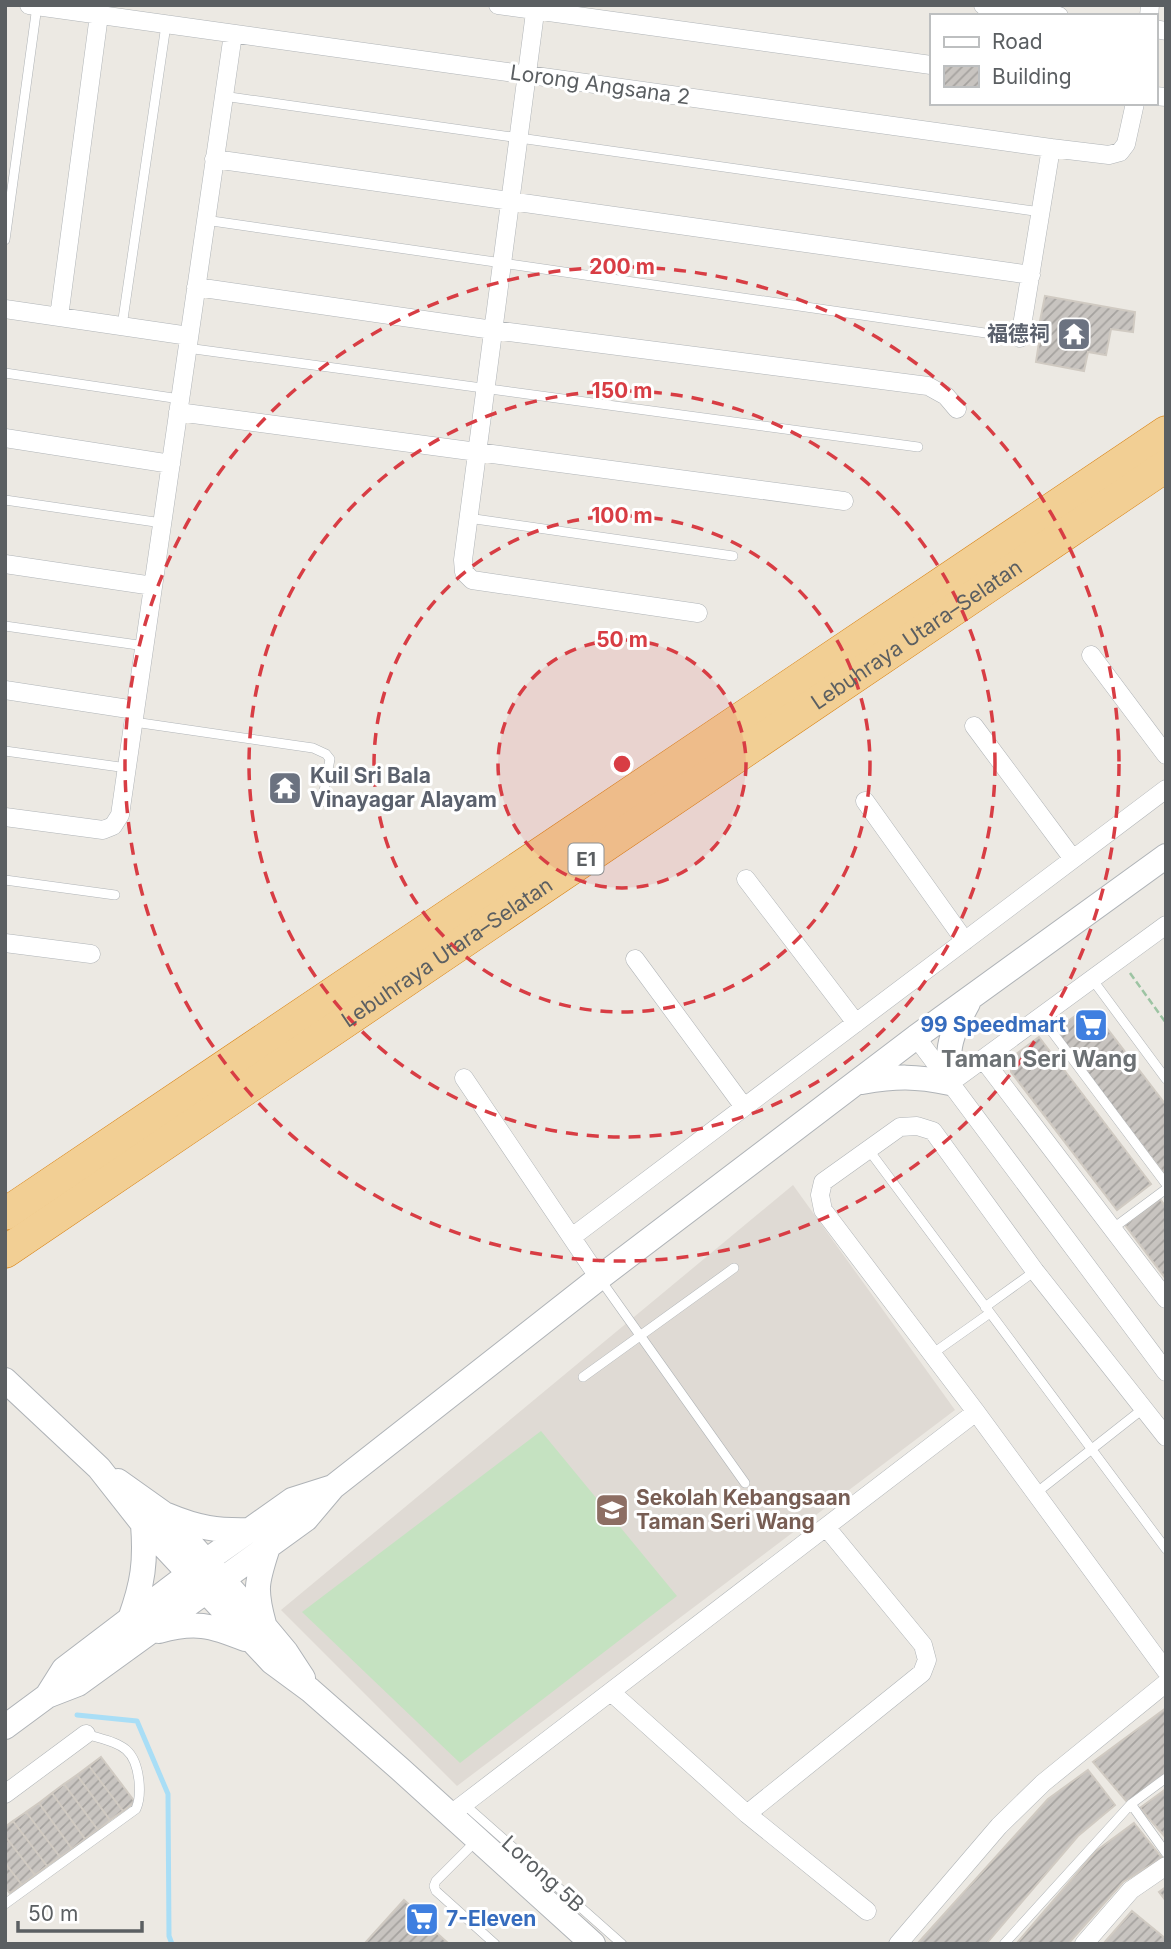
<svg xmlns="http://www.w3.org/2000/svg" width="1171" height="1949" font-family="Inter,'Noto Sans SC',sans-serif">
<style>
.education{fill:#dfdad4}
.pitch{fill:#c5e2c1}
.lines{fill:none;stroke-linecap:round;stroke-linejoin:round}
.stream{stroke:#a9def6;stroke-width:5}
.building{fill:url(#building-hatch);stroke:#d0cac2;stroke-width:2}
.lane-casing{stroke:#b0b4b7;stroke-width:10}
.street-casing{stroke:#b0b4b7;stroke-width:19}
.secondary-casing{stroke:#afb3b7;stroke-width:26}
.highway-casing{stroke:#d98416;stroke-width:33}
.path{stroke:#9dc4a3;stroke-width:2.5;stroke-dasharray:7 3.5;stroke-linecap:butt}
.lane{stroke:#fff;stroke-width:9}
.street{stroke:#fff;stroke-width:18}
.secondary{stroke:#fff;stroke-width:24}
.highway{stroke:#f2cf94;stroke-width:32}
.ring{fill:none;stroke:#d83d44;stroke-width:3.5;stroke-dasharray:12 9}
.labels{text-anchor:middle;stroke-width:6;stroke-linejoin:round;paint-order:stroke}
.shield{fill:#fff;stroke:#8c8f91;stroke-width:2}
.shield-label{font-size:19px;font-weight:bold;fill:#5b5f62}
.street-label{font-size:21px;fill:#5b5f62;stroke:#fff}
.worship-label{font-size:21px;font-weight:bold;fill:#5b616d;stroke:#fff;text-anchor:end}
.shop-label{font-size:21px;font-weight:bold;fill:#366cbe;stroke:#fff;text-anchor:end}
.education-label{font-size:21px;font-weight:bold;fill:#785e54;stroke:#fff;text-anchor:start}
.neighbourhood-label{font-size:23px;font-weight:bold;fill:#6c7174;stroke:#fff}
.centre{fill:#d83d44;stroke:#fff;stroke-width:3.5}
.ring-label{font-size:21px;text-anchor:middle;font-weight:bold;fill:#d83d44;stroke:#fff;stroke-width:6;stroke-linejoin:round;paint-order:stroke}
</style>
<defs>
<pattern id="building-hatch" width="6" height="6" patternUnits="userSpaceOnUse" patternTransform="scale(1.75)"><rect width="6" height="6" fill="#c8c4c0"/><path d="M-1 1l2-2M0 6l6-6M5 7l2-2" fill="none" stroke="#a5a29f"/></pattern>
</defs>
<rect width="100%" height="100%" fill="#ece9e3"/>
<path class="education" d="M793,1185L955,1410L457,1786L281,1610Z"/>
<path class="pitch" d="M541,1431L677,1596L460,1763L302,1612Z"/>
<g class="lines">
<path class="stream" d="M77,1715L137,1721L168,1794L169,1936L172,1944"/>
</g>
<path class="building" d="M1045,296L1135,312L1133,332L1111,329L1106,355L1088,352L1084,371L1036,362L1040,336H1037Z
M1083,1010L1096,1014L1166,1105V1176L1055,1031Z
M1039,1037L1151,1184L1117,1210L1011,1072V1058Z
M1160,1199L1166,1207V1279L1125,1225Z
M1166,1708V1773L1127,1802L1093,1762Z
M101,1757L135,1802L123,1811L89,1766Z
M89,1766L123,1811L110,1820L77,1775Z
M1088,1770L1115,1805L1078,1836L986,1944H917L1048,1799Z
M77,1775L110,1820L98,1830L64,1784Z
M64,1784L98,1830L85,1839L52,1793Z
M1166,1789V1838L1140,1808Z
M52,1793L85,1839L72,1849L39,1803Z
M39,1803L72,1849L60,1857L26,1812Z
M26,1812L60,1857L47,1866L13,1821Z
M13,1821L47,1866L35,1875L5,1836V1827Z
M1134,1823L1162,1858L1123,1882L1068,1944H1016L1096,1851Z
M5,1836L35,1875L22,1885L5,1863Z
M5,1863L22,1885L10,1893L5,1888Z
M1166,1887V1901L1159,1892Z
M404,1900L431,1924L429,1926L449,1944L365,1943Z
M1132,1911L1166,1939V1944H1103Z"/>
<g class="lines">
<g class="lane-casing">
<path id="lane" d="M223,96L1041,212
M205,220L1020,338
M5,240L37,6
M122,326L166,25
M187,348L918,447
M5,373L180,399
M5,500L162,523
M468,518L733,556
M5,626L145,646
M134,722L313,748L326,754L330,759L322,802
M5,751L127,768
M5,880L115,895
M1092,979L1166,1079
M1041,1017L1166,1184
M868,1149L1166,1549
M1112,1229L1166,1189
M600,1279L745,1483
M985,1307L1035,1271
M932,1354L990,1313
M583,1377L734,1268
M1036,1493L1144,1408
M464,1804L622,1944
M1131,1804L1166,1853
M477,1840L436,1881L434,1886L436,1891L495,1944
M5,1904L136,1809C140,1800 140,1791 139,1781C135,1744 118,1744 86,1734
M1004,1944L1131,1804L1166,1778"/>
</g>
<g class="street-casing">
<path id="street" d="M29,5L1051,148L1109,155L1120,152L1126,144L1135,103
M498,5L931,65
M536,5L463,560L464,572L472,580L698,613
M983,5L1059,16
M1149,16L1150,5
M1155,29L1166,31
M1155,96L1166,97
M214,159L1031,275
M196,287L493,330L928,386L946,396L957,409
M5,309L189,336
M59,317L99,15
M1020,338L1051,148
M178,412L844,501
M5,438L171,464
M5,564L153,586
M1091,655L1166,755
M5,690L135,710
M974,726L1073,859
M865,801L965,941
M5,817L103,830L113,826L120,815L233,34
M746,879L856,1023
M5,943L91,954
M635,959L744,1107
M916,1037L1166,1372
M983,1059L1166,1299
M464,1078L599,1278
M950,1083L1166,925
M572,1237L1166,789
M1166,1437L1035,1271L933,1131L917,1126L900,1127L823,1182L820,1195L823,1210L976,1412L1166,1671
M611,1692L747,1814L867,1911
M5,1794L86,1734
M451,1814L976,1412
M747,1814L922,1673L927,1660L923,1645L826,1527
M898,1944L999,1826L1043,1783L1166,1683
M1084,1944L1131,1890L1166,1866"/>
</g>
<g class="secondary-casing">
<path id="secondary" d="M862,1082C897,1076 915,1076 950,1083C946,1047 951,1034 968,1003
M5,1380L99,1468L143,1524L272,1662L310,1690L400,1769L593,1944
M118,1481L163,1513L266,1628L286,1652L303,1678
M167,1515C198,1528 217,1531 251,1530
M130,1619C143,1583 146,1562 143,1524
M264,1624C254,1588 257,1581 268,1547
M159,1631C194,1621 211,1625 245,1639
M47,1696L64,1669L206,1561L292,1500L333,1487
M5,1727L47,1696L78,1684L306,1519L333,1487L599,1278L916,1037L1166,856"/>
</g>
<g class="highway-casing">
<g id="highway">
<path d="M5,1214L1166,432"/>
<path id="s1" d="M5,1252L1166,466"/>
</g>
</g>
<path class="path" d="M1130,973L1166,1023"/>
<use href="#lane" class="lane"/>
<use href="#street" class="street"/>
<use href="#secondary" class="secondary"/>
<use href="#highway" class="highway"/>
</g>
<circle cx="622" cy="764" r="124" fill="#d83d44" fill-opacity=".12"/>
<g class="ring">
<circle cx="622" cy="764" r="124"/>
<circle cx="622" cy="764" r="248"/>
<circle cx="622" cy="764" r="373"/>
<circle cx="622" cy="764" r="497"/>
</g>
<defs>
<g id="temple-square" transform="scale(1.75)"><rect x="-9" y="-9" width="18" height="18" rx="4" fill="#6b7280" stroke="#fff"/><path d="M0-6L5-2H3V0L6.5 2.5H4V6H1.5V3h-3V6H-4V2.5H-6.5L-3 0V-2H-5Z" fill="#fff"/></g>
<g id="supermarket-square" transform="scale(1.75)"><rect x="-9" y="-9" width="18" height="18" rx="4" fill="#3f7fe0" stroke="#fff"/><path d="M-6-5.5h2.5l.6 2H6L4.5 2H-2.5L-4.4-4H-6ZM-1.5 3.2a1.3 1.3 0 1 0 .1 0ZM3 3.2a1.3 1.3 0 1 0 .1 0Z" fill="#fff"/></g>
<g id="school-square" transform="scale(1.75)"><rect x="-9" y="-9" width="18" height="18" rx="4" fill="#8d6e63" stroke="#fff"/><path d="M0-5L7-2L0 1L-7-2ZM-4 1L0 2.5L4 1V4Q0 6-4 4Z" fill="#fff"/></g>
</defs>
<g fill-rule="evenodd">
<use href="#temple-square" x="1074" y="334"/>
<use href="#temple-square" x="285" y="788"/>
<use href="#supermarket-square" x="1091" y="1025"/>
<use href="#school-square" x="612" y="1510"/>
<use href="#supermarket-square" x="422" y="1919"/>
</g>
<g class="labels">
<rect class="shield" x="568.5" y="843.5" width="35" height="31" rx="5"/>
<g class="shield-label">
<text x="586" y="866">E1</text>
</g>
<g class="street-label">
<text transform="translate(600 85) rotate(8)" y="7">Lorong Angsana 2</text>
<text dy="7" stroke="none"><textPath href="#s1" startOffset="1101">Lebuhraya Utara–Selatan</textPath></text>
<text dy="7" stroke="none"><textPath href="#s1" startOffset="534">Lebuhraya Utara–Selatan</textPath></text>
<text transform="translate(543 1874) rotate(42)" y="7">Lorong 5B</text>
</g>
<g class="worship-label">
<text x="1050" y="341">福德祠</text>
<text x="310" y="783" text-anchor="start">Kuil Sri Bala<tspan x="310" dy="24">Vinayagar Alayam</tspan></text>
</g>
<g class="shop-label">
<text x="1066" y="1032">99 Speedmart</text>
<text x="446" y="1926" text-anchor="start">7-Eleven</text>
</g>
<g class="education-label">
<text x="636" y="1505">Sekolah Kebangsaan<tspan x="636" dy="24">Taman Seri Wang</tspan></text>
</g>
<g class="neighbourhood-label">
<text x="1039" y="1067">Taman Seri Wang</text>
</g>
</g>
<circle cx="622" cy="764" r="10" class="centre"/>
<g class="ring-label">
<text x="622" y="274">200 m</text>
<text x="622" y="398">150 m</text>
<text x="622" y="523">100 m</text>
<text x="622" y="647">50 m</text>
</g>
<rect width="1171" height="1949" fill="none" stroke="#5b5f62" stroke-width="14"/>
<rect x="930" y="14" width="228" height="91" fill="#ffffff" stroke="#bdbfc0" stroke-width="2"/>
<rect x="944" y="37" width="35" height="10" fill="#ffffff" stroke="#bdbfc0" stroke-width="2"/>
<text x="992" y="49" font-size="21" fill="#5b5f62">Road</text>
<rect x="944" y="66" width="35" height="21" fill="url(#building-hatch)" stroke="#bdbfc0" stroke-width="2"/>
<text x="992" y="84" font-size="21" fill="#5b5f62">Building</text>
<path d="M18 1921v10h124v-10" fill="none" stroke="#5b5f62" stroke-width="3.5"/>
<text x="28" y="1921" font-size="21" fill="#5b5f62" stroke="#ffffff" stroke-width="5" paint-order="stroke">50 m</text>
</svg>
